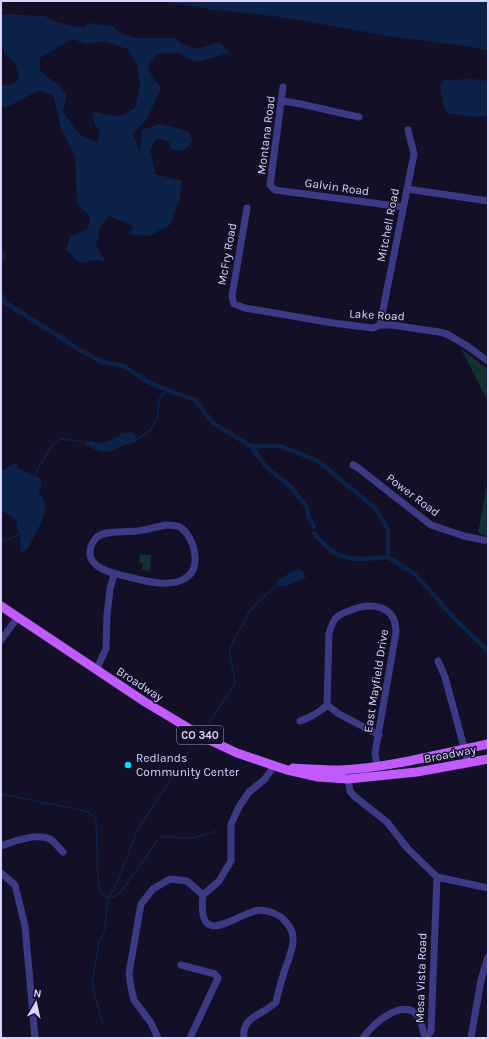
<svg xmlns="http://www.w3.org/2000/svg" width="489" height="1039" font-family="Karla,sans-serif">
<style>
.green{fill:#12302f}
.water{fill:#0c2248;fill-rule:evenodd}
.lines{fill:none;stroke-linecap:round;stroke-linejoin:round}
.stream{stroke:#0c2248;stroke-width:1.5}
.canal{stroke:#0c2248;stroke-width:4.5}
.minor{stroke:#3d3a85;stroke-width:7}
.major{stroke:#c25bff;stroke-width:9}
.poi-dot{fill:#00e5ff;stroke:#130f26;stroke-width:1.5}
.labels{text-anchor:middle;stroke-width:3;stroke-linejoin:round;paint-order:stroke}
.shield{fill:#130f26;stroke:#9e99be;stroke-width:1}
.shield-label{font-size:11px;font-weight:bold;fill:#d9d4ff}
.street-label{font-size:12px;fill:#d9d4ff;stroke:#130f26}
.poi-label{font-size:12px;fill:#d9d4ff;stroke:#130f26;text-anchor:start}
</style>
<rect width="100%" height="100%" fill="#130f26"/>
<path class="green" d="M461,349L488,369V399L485,396Z
M488,478V536L478,533Z
M140,554L151,555L150,571L142,570L143,563L139,562Z"/>
<path class="water" d="M161,1H488V51L465,46L401,38L280,17L208,9Z
M1,14L45,16L55,22L83,28L88,23L112,26L122,34L136,38H175C194,53 198,49 219,42L230,53L196,62L177,53L158,54L148,66L153,78L161,88L148,117L133,134L140,152L142,130L159,124L188,131L193,141L184,151L172,150L169,142L157,138L150,149L155,174L182,181L180,198L170,225L149,236L130,234L133,226L109,216L100,227L96,246L106,262L95,260L80,263L66,250L70,236L87,230L90,217L77,203L75,156L61,129L56,106L53,96L40,90L5,108L1,104V85H9L19,79L15,63L4,52L1,44ZM72,39L87,44L104,41L127,49L136,62L140,84L135,108L119,117L92,111L95,125L100,131L97,143L79,134L63,112L67,95L60,86L40,71V58Z
M473,79L488,81V116L472,117L448,113L443,105L440,87L443,80Z
M132,432L136,435L137,441C132,445 127,443 122,446C120,447 118,448 116,449C106,455 95,450 85,445V442L92,441L98,443L108,441L116,438L122,433Z
M14,463L18,464L16,468L39,478L42,482L39,491L46,506L42,521L27,550L21,552L20,538L21,536L17,527L16,520L1,510V472Z
M298,568L302,570L306,578C295,580 288,589 276,586L278,580Z"/>
<g class="lines">
<path class="stream" d="M137,439L150,431L158,416L159,399L167,390
M34,476L52,445L61,439L85,442
M1,541L12,538L21,533
M209,723L235,684C235,673 229,662 230,650C232,641 237,634 242,626C245,621 246,616 249,612C256,602 267,594 276,586
M1,794L80,810L90,813L96,820L98,882L101,894L108,898L116,896L124,888L157,841L163,837L192,838L217,831
M103,1024L95,997L92,984L99,942L105,930L108,898L115,888L138,829L191,748"/>
<path class="canal" d="M1,251L3,255L1,260
M1,294L3,301L80,350L102,362L124,366L146,381L167,390L195,400L213,423L251,446H280L318,461L376,509L388,530V557
M251,446L266,467L290,486L307,507L308,516L314,527
M314,533C318,537 322,543 327,547C344,563 367,559 388,557L416,575L452,616L488,651"/>
<path class="minor" d="M283,87L270,185L275,190L403,207
M281,101C308,104 333,112 359,117
M407,189L488,201
M247,208L232,296L234,304L245,308L333,323L373,328L380,325H392L439,332L447,334L467,346L488,361
M380,325L414,154L408,130
M353,465L357,467L431,525L464,536L488,541
M165,525C169,525 175,525 180,527C195,537 203,570 184,579C169,587 149,582 133,578C121,575 106,573 96,565C87,557 89,546 96,538C103,530 127,532 138,531C147,530 156,527 165,525Z
M1,640L18,617
M438,661L445,677L468,762
M96,670L106,649L107,615L110,589L114,574
M327,705L329,633C331,628 332,623 335,619C339,614 344,613 349,611C370,602 396,604 396,632L375,753L377,765
M327,705L339,714L379,735
M300,721C311,717 319,713 327,705
M348,779L350,791L354,796L387,822L408,849L437,877L488,888
M1,846C15,841 36,833 50,839C55,842 59,848 63,852
M1,873L15,885L25,926L35,1038
M181,965L215,974L218,978L190,1038
M158,1038L151,1023L134,1000L131,988L129,973L141,904L153,889L170,879L187,881L203,895
M244,1038C241,1016 264,1015 276,1002C279,987 284,972 289,958C291,951 294,944 293,937C292,928 287,922 281,917C274,912 263,909 255,911C231,918 197,948 203,895L219,881L231,861V824L239,807L249,792L265,779L274,766
M363,1038C373,1024 403,996 419,1017C422,1021 422,1029 424,1034L428,1035L431,1031L437,877
M471,1038L481,980L488,957"/>
<path class="major" d="M1,606L145,702L205,738L237,753L287,770L318,777L348,779L417,772L488,759
M293,768C309,769 324,770 340,770C389,768 439,754 488,744"/>
</g>
<circle class="poi-dot" cx="128" cy="765" r="4"/>
<g class="labels">
<rect class="shield" x="177" y="726" width="46" height="18" rx="3"/>
<g class="shield-label">
<text x="200" y="739">CO 340</text>
</g>
<g class="street-label">
<text transform="translate(266 135) rotate(-83)" y="4">Montana Road</text>
<text transform="translate(337 187) rotate(8)" y="4">Galvin Road</text>
<text transform="translate(388 225) rotate(-79)" y="4">Mitchell Road</text>
<text transform="translate(227 254) rotate(-80)" y="4">McFry Road</text>
<text transform="translate(377 315) rotate(3)" y="4">Lake Road</text>
<text transform="translate(413 495) rotate(37)" y="4">Power Road</text>
<text transform="translate(376 681) rotate(-81)" y="4">East Mayfield Drive</text>
<text transform="translate(140 684) rotate(33)" y="4">Broadway</text>
<text transform="translate(450 754) rotate(-11)" y="4">Broadway</text>
<text transform="translate(421 978) rotate(-88)" y="4">Mesa Vista Road</text>
</g>
<g class="poi-label">
<text x="136" y="762">Redlands<tspan x="136" dy="14">Community Center</tspan></text>
</g>
</g>
<rect width="489" height="1039" fill="none" stroke="#d9d4ff" stroke-width="4"/>
<g transform="translate(36 1003) rotate(9)" stroke="#130f26" stroke-width="3" paint-order="stroke">
<path d="M0-3L7 15L0 10L-7 15Z" fill="#d9d4ff"/>
<text y="-6" font-size="11" font-weight="bold" text-anchor="middle" fill="#d9d4ff">N</text>
</g>
</svg>
